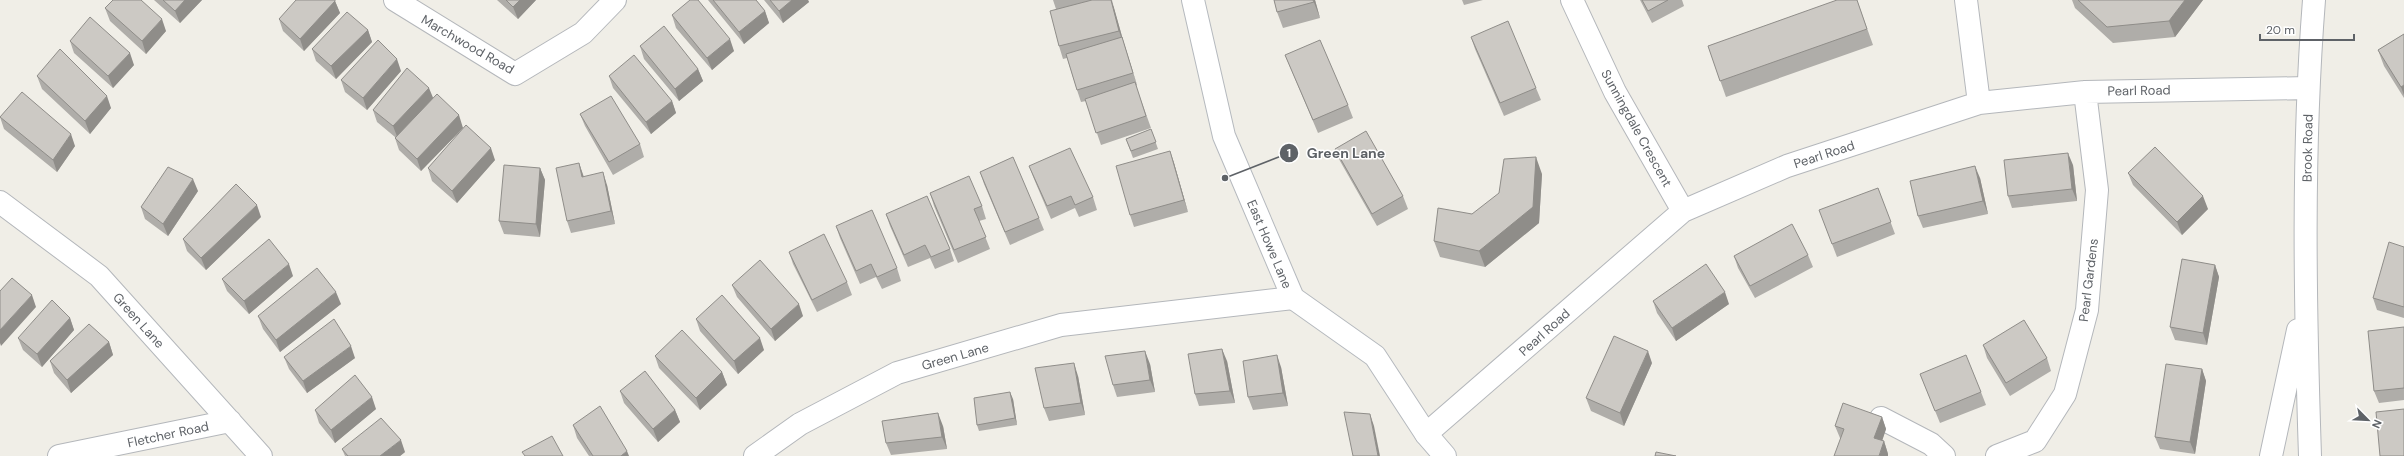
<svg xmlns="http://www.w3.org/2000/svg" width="2404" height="456" font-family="'DM Sans',sans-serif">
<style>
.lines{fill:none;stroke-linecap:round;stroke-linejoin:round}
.street-casing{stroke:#b4b7bb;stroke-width:24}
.secondary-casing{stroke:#b5b9be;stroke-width:24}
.street{stroke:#fff;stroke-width:22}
.secondary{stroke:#fff;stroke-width:22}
.wall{fill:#afada9}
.shaded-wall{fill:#8f8d89}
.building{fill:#ccc9c4;stroke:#8f8d89}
.labels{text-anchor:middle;stroke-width:3;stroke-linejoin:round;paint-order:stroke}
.street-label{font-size:13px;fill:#5e6267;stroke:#fff}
.leader{fill:none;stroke:#5e6267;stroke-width:1.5}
.callout-dot{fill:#5e6267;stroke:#fff;stroke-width:1.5}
.mark-label{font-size:12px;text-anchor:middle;font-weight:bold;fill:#fff}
.callout-label{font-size:14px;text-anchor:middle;font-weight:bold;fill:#5e6267;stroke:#fff;stroke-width:3;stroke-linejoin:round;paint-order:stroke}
</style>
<rect width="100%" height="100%" fill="#f0eee7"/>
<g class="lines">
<g class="street-casing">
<path id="street" d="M395,0L515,74L583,33L615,0
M1572,0L1615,92L1683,211
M1966,0L1979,103
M0,202L99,276L261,456
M1881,418L1931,444L1944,456
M1426,434L1683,211L1787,166L1979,103L2085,92L2307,88
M59,456L230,421
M755,456L800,424L897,373L1061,325L1293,298
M1997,456L2035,441L2065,394L2087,310L2097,190L2085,92
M2271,456L2298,330
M2310,456C2305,304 2302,152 2314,0"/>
</g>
<g class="secondary-casing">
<path id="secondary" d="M1193,0L1224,136L1293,298L1375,356L1426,434L1445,456"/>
</g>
<use href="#street" class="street"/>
<use href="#secondary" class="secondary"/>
</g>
<path class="wall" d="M154,0H202L180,23Z
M497,0H536L518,19Z
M708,0H756L765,11L769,23L744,44Z
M764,0H808L809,2L783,23Z
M1053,0H1113H1112L1114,8L1123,40L1137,85L1136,86L1151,128L1101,145L1086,101L1081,102L1077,90L1067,58L1063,59L1059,46L1056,9Z
M1274,0H1315L1320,18L1283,28L1277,12Z
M1462,0H1483L1464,5Z
M1640,0H1682L1684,6L1652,23Z
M1857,0L1873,45L1726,97L1708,46Z
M2072,0H2203L2175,37L2113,43L2075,8Z
M335,1L340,13L304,51L283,31L279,19Z
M105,8L166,31L146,54L110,21Z
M672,15L734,51L712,70L676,28Z
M368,30L372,42L336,79L316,61L312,49Z
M2404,34V98L2384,66L2378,50Z
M1471,37L1536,88L1541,100L1504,116L1475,49Z
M70,41L134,65L113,88L74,53Z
M640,46L698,69L703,81L679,101L644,59Z
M1285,55L1348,105L1353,118L1318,133L1290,67Z
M401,71L367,110L345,92L341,80Z
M37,76L111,108L90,134L42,89Z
M609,76L672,101L676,113L651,134L613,88Z
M433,98L463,128L421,171L399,150L395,138V137L377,122L373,110Z
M580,114L640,144L644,157L613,175L585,126Z
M0,117L75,146L57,172L4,129Z
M1151,129L1158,149L1133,158L1126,139Z
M1335,149L1403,196L1408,209L1377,226L1340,161Z
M1170,151L1174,163L1188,212L1134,227L1130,215Z
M495,160L457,203L432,181L428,168Z
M579,163L584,177L607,185L615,224L571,233L567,221Z
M2073,165L2077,201L2012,208L2008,196Z
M1029,166L1093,197L1097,210L1079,217L1075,208L1051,219L1034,179Z
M540,168L545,180L540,237L504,234L499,221Z
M980,172L1039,218L1044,230L1010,245L984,184Z
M2128,173L2208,209L2182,235L2133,185Z
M1542,174L1539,223L1485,267L1440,257L1434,241L1472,214Z
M1980,178L1988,214L1923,228L1918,216Z
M1878,188L1895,234L1837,257L1824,223Z
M198,191L168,236L145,219L141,207Z
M930,193L982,206L986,219L979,221L990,249L958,263L934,206Z
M886,214L950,249L954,261L935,269L930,258L908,267L890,226Z
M261,217L206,270L187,251L183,239Z
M836,226L897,268L901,281L882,289L876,277L860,284L840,238Z
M2404,247V318L2377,310L2373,298Z
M789,252L847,282L852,295L817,312L793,264Z
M1808,255L1813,267L1755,298L1738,268L1734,256Z
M2215,265L2219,277L2207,345L2175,340L2170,327Z
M293,276L249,314L227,291L222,279Z
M732,285L803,316L775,341L737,297Z
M1653,301L1729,304L1676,341L1657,313Z
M341,304L280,352L263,329L258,316Z
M70,318L74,330L42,367L23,350L18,338Z
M696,319L764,350L738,374L700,331Z
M2404,327V400L2379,403L2374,391Z
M109,342L113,355L71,393L54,373L50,361Z
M1983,345L2047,358L2051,371L2010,396L1987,358Z
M655,356L722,372L727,385L700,410L659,368Z
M284,357L355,358L307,393L289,369Z
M1227,361L1235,403L1199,406L1195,394Z
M1652,363L1624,426L1591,411L1586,398Z
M1150,364L1155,392L1117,397L1113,385Z
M1281,367L1288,406L1253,410L1248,397Z
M2202,369L2206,381L2195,454L2160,449L2155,437Z
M1920,374L1981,392L1986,405L1940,423Z
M1078,376L1085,415L1049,421L1044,408Z
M620,391L675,410L680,422L658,442L624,403Z
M1013,399L1017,425L979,431L977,425Z
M376,409L335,443L319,423L315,410Z
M1882,417L1886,429L1882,441H1884L1888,454L1840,438L1835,426Z
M573,425L629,456H589L577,438Z
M943,426L947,449L891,455L886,443Z
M342,449L405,452L400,456H345Z"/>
<path class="shaded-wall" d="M185,0H202L180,23L175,11Z
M520,0H536L518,19L513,7Z
M792,0H808L809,2L783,23L779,11Z
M1111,0L1114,8L1123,40L1137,85L1119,31Z
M1313,0H1315L1320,18Z
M2185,0H2203L2175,37L2169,21Z
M335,1L340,13L304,51L300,39Z
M765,11L769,23L744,44L739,32Z
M162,19L166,31L146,54L142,41Z
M368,30L372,42L336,79L331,66Z
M730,39L734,51L712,70L707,58Z
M130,53L134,65L113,88L108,76Z
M397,59L401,71L367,110L363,98Z
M698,69L703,81L679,101L675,89Z
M2404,85V95L2401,87Z
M429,88L434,100L398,139L393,126Z
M107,96L111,108L90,134L85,121Z
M672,101L676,113L651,134L646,122Z
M459,115L463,128L421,171L417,159Z
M71,134L75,146L57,172L53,160Z
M491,148L495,160L457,203L452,191Z
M1170,151L1174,163L1188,212L1184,200Z
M2068,153L2073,165L2077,201L2072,189Z
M1536,157L1542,174L1539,223L1485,267L1479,251Z
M579,163L583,175L586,190L582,177Z
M1975,166L1980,178L1988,214L1983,201Z
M540,168L545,180L540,237L536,224Z
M603,172L607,185L615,224L611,211Z
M193,179L198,191L168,236L163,224Z
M2203,196L2208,209L2182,235L2177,222Z
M257,205L261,217L206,270L201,258Z
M289,264L293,276L249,314L244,301Z
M2215,265L2219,277L2207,345L2203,333Z
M336,292L341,304L280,352L276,340Z
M1725,292L1729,304L1676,341L1672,328Z
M32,295L36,307L1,346L0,343V330Z
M799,304L803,316L775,341L771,329Z
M70,318L74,330L42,367L37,354Z
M760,338L764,350L738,374L734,361Z
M109,342L113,355L71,393L67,380Z
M351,346L355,358L307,393L303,381Z
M1222,349L1227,361L1235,403L1230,391Z
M1145,351L1150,364L1155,392L1150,380Z
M1648,351L1652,363L1624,426L1620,413Z
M1277,355L1281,367L1288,406L1283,393Z
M1074,363L1078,376L1085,415L1081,403Z
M2202,369L2206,381L2195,454L2190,442Z
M722,372L727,385L700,410L696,398Z
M1010,392L1013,399L1017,425L1015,418Z
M372,397L376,409L335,443L331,430Z
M675,410L680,422L658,442L653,429Z
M938,413L943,426L947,449L942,437Z
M1370,414L1374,426L1380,456H1378Z
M1882,417L1886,429L1879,450L1874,438Z
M401,440L405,452L400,456H380Z
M1884,441L1888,454V456H1879Z
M627,451L629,456H621Z"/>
<path class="building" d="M113,0H141L162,19L142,41L105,8Z
M163,0H185L175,11Z
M296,0H335V1L300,39L279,19Z
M506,0H520L513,7Z
M690,0H698L730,39L707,58L672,15Z
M713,0H756L765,11L739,32Z
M770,0H792L779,11Z
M1092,0H1111L1119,31L1059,46L1050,11Z
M1274,0H1313L1314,2L1277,12Z
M1642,0H1668L1648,11Z
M1837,0H1857L1867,29L1720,81L1708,46Z
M2078,0H2185L2169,21L2107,27Z
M347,12L368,30L331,66L312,49Z
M90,17L130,53L108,76L70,41Z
M1508,21L1536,88L1500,103L1471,37Z
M664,26L698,69L675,89L640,46Z
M2404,34V85L2401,87L2378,50Z
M1122,37L1133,73L1077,90L1066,54Z
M378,40L397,59L363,98L341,80Z
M1320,40L1348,105L1313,120L1285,55Z
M60,49L107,96L85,121L37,76Z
M634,55L672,101L646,122L609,76Z
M407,68L429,88L393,126L373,110Z
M1135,82L1146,116L1096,133L1085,99Z
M22,92L71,134L53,160L0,117Z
M437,94L459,115L417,159L395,138Z
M611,96L640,144L609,162L580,114Z
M466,125L491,148L452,191L428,168Z
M1151,129L1156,142L1131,151L1126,139Z
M1366,131L1403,196L1372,214L1335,149Z
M2155,147L2203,196L2177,222L2128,173Z
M1070,148L1093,197L1075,205L1071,196L1047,206L1029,166Z
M1170,151L1184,200L1130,215L1116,166Z
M2068,153L2072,189L2008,196L2004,160Z
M1013,157L1039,218L1005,232L980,172Z
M1536,157L1533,207L1479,251L1434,241L1438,208L1472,214L1499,193L1504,159Z
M579,163L582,177L603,172L611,211L567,221L556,168Z
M504,165L540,168L536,224L499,221Z
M1975,166L1983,201L1918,216L1910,181Z
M168,167L193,179L163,224L141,207Z
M969,176L982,206L974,209L986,237L954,250L930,193Z
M236,184L257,205L201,258L183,239Z
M1878,188L1891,222L1832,244L1819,210Z
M927,196L950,249L931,257L925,245L904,255L886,214Z
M872,210L897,268L877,277L871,264L856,271L836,226Z
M1792,224L1808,255L1750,286L1734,256Z
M824,234L847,282L812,300L789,252Z
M269,239L289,264L244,301L222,279Z
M2389,242L2404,247V307L2373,298Z
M2182,259L2215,265L2203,333L2170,327Z
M760,260L799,304L771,329L732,285Z
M1706,264L1725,292L1672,328L1653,301Z
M317,268L336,292L276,340L258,316Z
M12,278L32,295L0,330V291Z
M722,295L760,338L734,361L696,319Z
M52,300L70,318L37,354L18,338Z
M334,319L351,346L303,381L284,357Z
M2024,320L2047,358L2006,383L1983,345Z
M89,324L109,342L67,380L50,361Z
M2404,327V388L2374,391L2368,331Z
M682,330L722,372L696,398L655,356Z
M1614,336L1648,351L1620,413L1586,398Z
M1222,349L1230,391L1195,394L1188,354Z
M1145,351L1150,380L1113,385L1105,356Z
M1277,355L1283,393L1248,397L1243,361Z
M1966,355L1981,392L1935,411L1920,374Z
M1074,363L1081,403L1044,408L1035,368Z
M2166,364L2202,369L2190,442L2155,437Z
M645,371L675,410L653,429L620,391Z
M355,375L372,397L331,430L315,410Z
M1010,392L1015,418L977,425L974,398Z
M1843,403L1882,417L1874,438L1884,441L1879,456H1834L1844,429L1835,426Z
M600,406L627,451L621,456H593L573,425Z
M2404,409V456H2380L2376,412Z
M1344,412L1370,414L1378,456H1353Z
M938,413L942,437L886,443L882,421Z
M381,418L401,440L380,456H348L342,449Z
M552,436L563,456H525L522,452Z
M1656,452L1676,456H1655Z"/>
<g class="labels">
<g class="street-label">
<text transform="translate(468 44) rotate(30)" y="5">Marchwood Road</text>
<text transform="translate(2139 90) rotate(-1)" y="5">Pearl Road</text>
<text transform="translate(1637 128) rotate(61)" y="5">Sunningdale Crescent</text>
<text transform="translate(2307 148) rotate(-89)" y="5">Brook Road</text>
<text transform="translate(1824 154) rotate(-18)" y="5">Pearl Road</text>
<text transform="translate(1270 244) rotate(67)" y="5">East Howe Lane</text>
<text transform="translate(2088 280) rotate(-83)" y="5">Pearl Gardens</text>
<text transform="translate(139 320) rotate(48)" y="5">Green Lane</text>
<text transform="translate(1544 332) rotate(-42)" y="5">Pearl Road</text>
<text transform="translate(955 356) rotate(-16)" y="5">Green Lane</text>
<text transform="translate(168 434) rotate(-12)" y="5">Fletcher Road</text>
</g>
</g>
<path class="leader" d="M1225 178L1289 153"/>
<g class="callout-dot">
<circle cx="1225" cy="178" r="4"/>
<circle cx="1289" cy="153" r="10"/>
</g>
<g class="mark-label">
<text x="1289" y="157">1</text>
</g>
<g class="callout-label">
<text x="1346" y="158">Green Lane</text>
</g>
<g transform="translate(2368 420) rotate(114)" stroke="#ffffff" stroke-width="3" paint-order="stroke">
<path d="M0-3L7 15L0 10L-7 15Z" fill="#5e6267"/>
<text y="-6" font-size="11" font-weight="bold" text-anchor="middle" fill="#5e6267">N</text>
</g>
<path d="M2260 34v6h94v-6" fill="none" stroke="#5e6267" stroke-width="2"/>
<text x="2266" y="34" font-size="12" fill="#5e6267" stroke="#ffffff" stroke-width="3" paint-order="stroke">20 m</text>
</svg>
